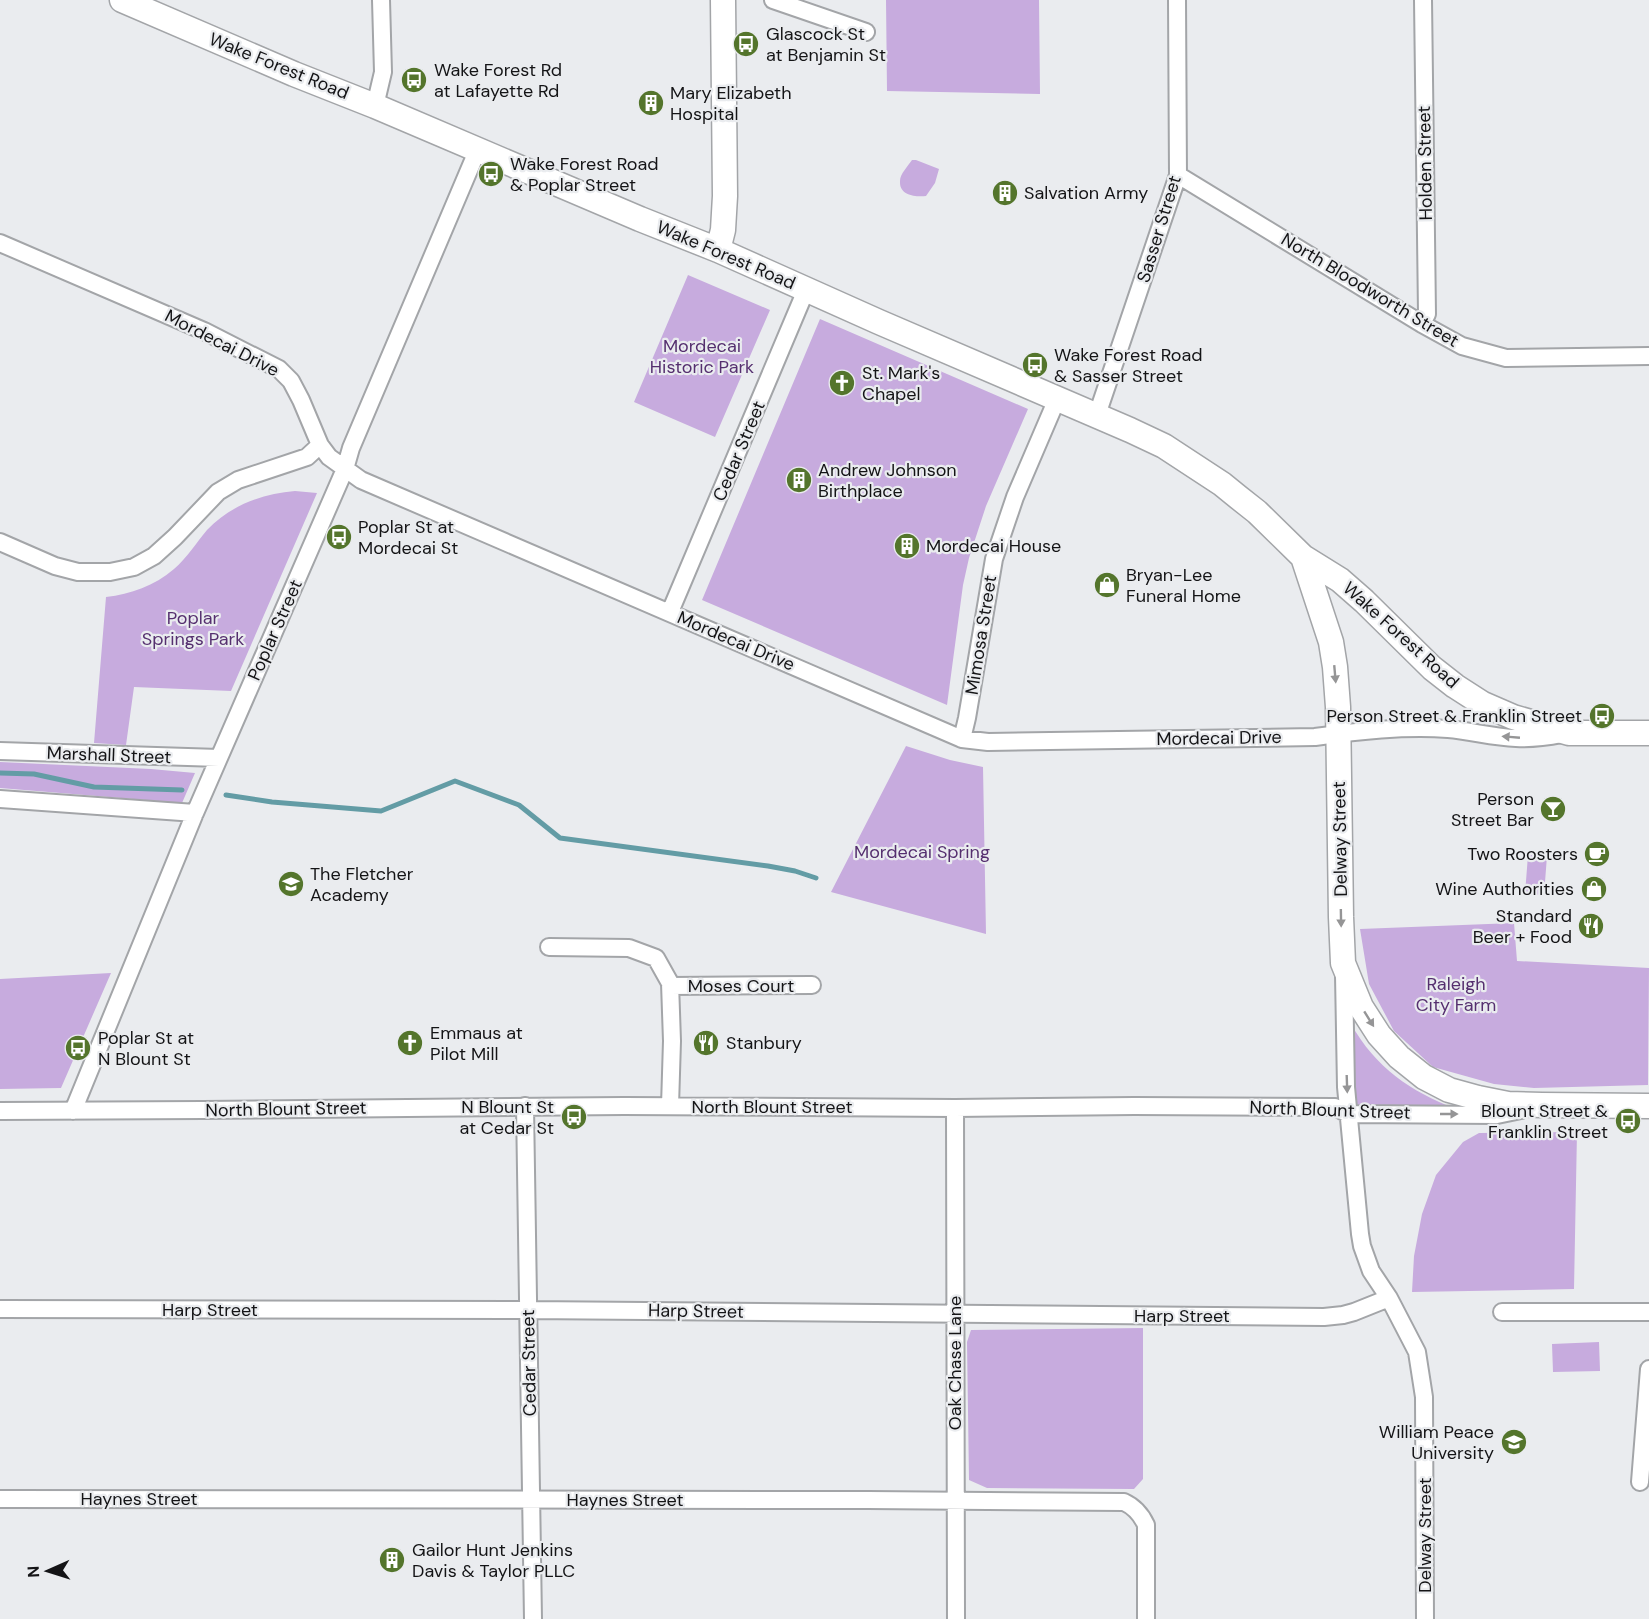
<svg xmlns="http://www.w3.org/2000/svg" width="1649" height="1619" font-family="'DM Sans',sans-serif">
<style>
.green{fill:#c7abde}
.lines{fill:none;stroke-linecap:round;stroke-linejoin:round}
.stream{stroke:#639ca5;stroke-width:5}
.street-casing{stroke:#a3a5a8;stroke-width:20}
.secondary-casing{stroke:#a3a5a8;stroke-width:27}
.street{stroke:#fff;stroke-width:16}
.secondary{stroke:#fff;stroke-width:24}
.oneway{fill:#959596}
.labels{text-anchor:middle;stroke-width:4.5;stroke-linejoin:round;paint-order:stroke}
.poi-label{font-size:18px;fill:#141416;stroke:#eaecef;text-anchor:start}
.street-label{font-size:18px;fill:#141416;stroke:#eaecef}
.park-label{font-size:18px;fill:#552f6f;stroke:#eaecef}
</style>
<rect width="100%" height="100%" fill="#eaecef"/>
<path class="green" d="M886,0H1039L1040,94L887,91Z
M912,160H916L939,169L935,183L926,196C916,197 899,196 900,181C900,174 908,166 912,160Z
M688,275L770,310L715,437L634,402Z
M820,319L1028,409L986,506L969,558L963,585L947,705L702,600Z
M295,491L317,493L231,691L134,687L126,745L94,743L106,597C131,594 154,586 174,569C187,558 196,543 207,530C231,505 262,494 295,491Z
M906,746L950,760L983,767L986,934L831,892Z
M0,762L151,769L195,773L182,803L0,788Z
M1528,855L1547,856L1544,895L1525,894Z
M1514,923L1517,961L1649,968L1648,1085L1534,1088L1494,1084L1433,1067L1394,1031L1369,984L1360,929Z
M111,973L61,1088L0,1089V979Z
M1351,1024C1376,1068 1410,1091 1456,1109L1365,1110L1356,1105L1350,1096Z
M1577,1132L1574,1289L1412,1292L1414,1256L1422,1214L1436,1175L1463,1142L1479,1133Z
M1143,1328V1479L1134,1489L987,1488L969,1480L967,1342L971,1330Z
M1599,1342L1600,1371L1553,1372L1552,1344Z"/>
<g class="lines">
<path class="stream" d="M0,773L34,774L94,787L182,790
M226,795L272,802L381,811L455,781L519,805L560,838L768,866L795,871L816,878"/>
<g class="street-casing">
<path id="street" d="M773,0L866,32
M375,106L383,72L381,0
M1178,175L1422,324L1462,346L1506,358L1649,356
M0,243L204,331L279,369L291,381L301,400L320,445L329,457L361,480L962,739L988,742L1315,737C1359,731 1403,726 1448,729C1471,731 1493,737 1516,738C1532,739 1547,737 1562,734
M1422,324L1427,314L1423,0
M1097,415L1178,175L1177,0
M0,542L55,566L78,572H110L134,567L154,556L175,537L218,492L238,480L307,457L320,445
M670,612L806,290
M962,739L967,718L994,559L1015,497L1057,399
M0,751L219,758
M0,799L195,813
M549,947L629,948L656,958L670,983L672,1041L670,1106
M1344,975L1346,1087L1360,1234L1362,1246L1371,1271L1389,1298L1417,1352L1424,1397L1425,1619
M670,986L812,985
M525,1106L533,1619
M955,1108L956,1619
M0,1111L203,1110L624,1106L955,1108L1134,1106L1335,1107L1348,1114L1497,1115L1521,1110
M73,1111L195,813L345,469L351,448L478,149
M0,1309L528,1310L1324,1317L1343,1315L1354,1312L1389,1298
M1502,1312H1649
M1640,1482L1649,1369
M0,1499L868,1500L1124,1502C1135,1507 1141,1514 1146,1525V1619"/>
</g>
<g class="secondary-casing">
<path id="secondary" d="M122,0L294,74L375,106L640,219L718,250L879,322L1130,430L1164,446L1222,484L1238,497L1257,512L1303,557L1340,580L1364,601L1432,668L1455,686L1483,704L1513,717L1569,733H1649
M718,250L723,230L725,196L723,0
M1303,557L1331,642L1335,667L1338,707L1341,917L1343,963L1361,1007L1379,1035L1399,1057L1424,1077L1449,1090L1478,1098L1508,1104L1542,1105L1649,1106"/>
</g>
<use href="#street" class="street"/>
<use href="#secondary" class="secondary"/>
</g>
<defs><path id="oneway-solid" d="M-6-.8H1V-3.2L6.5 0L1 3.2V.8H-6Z" transform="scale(1.5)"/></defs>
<g class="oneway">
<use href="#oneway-solid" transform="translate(1335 674) rotate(85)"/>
<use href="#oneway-solid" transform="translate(1511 737) rotate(-175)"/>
<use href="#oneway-solid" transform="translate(1341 918) rotate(89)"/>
<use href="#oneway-solid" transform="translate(1369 1019) rotate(58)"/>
<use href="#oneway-solid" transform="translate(1347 1084) rotate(88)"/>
<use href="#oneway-solid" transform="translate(1449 1114)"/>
</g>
<defs>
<g id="bus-disc" transform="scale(1.35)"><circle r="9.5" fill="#54752c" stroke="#eaecef"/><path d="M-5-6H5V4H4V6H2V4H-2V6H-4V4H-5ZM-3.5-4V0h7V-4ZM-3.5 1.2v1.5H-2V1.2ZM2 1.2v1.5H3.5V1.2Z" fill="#fff"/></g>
<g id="building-disc" transform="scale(1.35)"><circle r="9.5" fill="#54752c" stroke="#eaecef"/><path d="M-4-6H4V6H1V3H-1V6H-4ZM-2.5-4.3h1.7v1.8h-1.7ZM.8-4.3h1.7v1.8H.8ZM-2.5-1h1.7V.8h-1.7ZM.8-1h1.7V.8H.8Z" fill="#fff"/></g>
<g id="church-disc" transform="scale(1.35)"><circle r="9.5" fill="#54752c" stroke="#eaecef"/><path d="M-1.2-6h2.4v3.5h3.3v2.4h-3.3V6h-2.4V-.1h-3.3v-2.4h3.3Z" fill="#fff"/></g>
<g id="shop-disc" transform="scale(1.35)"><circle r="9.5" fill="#54752c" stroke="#eaecef"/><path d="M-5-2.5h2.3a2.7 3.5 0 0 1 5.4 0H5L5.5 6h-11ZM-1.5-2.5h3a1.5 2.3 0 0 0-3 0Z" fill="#fff"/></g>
<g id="bar-disc" transform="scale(1.35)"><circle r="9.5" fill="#54752c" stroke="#eaecef"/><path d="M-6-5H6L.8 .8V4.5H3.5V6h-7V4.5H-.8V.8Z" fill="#fff"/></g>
<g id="cafe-disc" transform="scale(1.35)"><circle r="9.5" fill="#54752c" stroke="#eaecef"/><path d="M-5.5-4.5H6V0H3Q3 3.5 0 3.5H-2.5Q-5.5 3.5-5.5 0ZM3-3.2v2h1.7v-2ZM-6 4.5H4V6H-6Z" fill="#fff"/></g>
<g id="school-disc" transform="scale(1.35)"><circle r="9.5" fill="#54752c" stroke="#eaecef"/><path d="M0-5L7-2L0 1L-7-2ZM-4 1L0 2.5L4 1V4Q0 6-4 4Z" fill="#fff"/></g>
<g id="restaurant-disc" transform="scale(1.35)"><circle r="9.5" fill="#54752c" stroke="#eaecef"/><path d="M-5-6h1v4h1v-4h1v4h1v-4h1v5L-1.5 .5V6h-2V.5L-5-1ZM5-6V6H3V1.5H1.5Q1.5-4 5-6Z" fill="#fff"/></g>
<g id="university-disc" transform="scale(1.35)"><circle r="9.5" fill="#54752c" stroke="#eaecef"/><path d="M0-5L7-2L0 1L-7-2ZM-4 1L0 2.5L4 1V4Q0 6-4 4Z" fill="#fff"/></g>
</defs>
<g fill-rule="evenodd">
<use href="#bus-disc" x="746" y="44"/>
<use href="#bus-disc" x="414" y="80"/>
<use href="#building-disc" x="651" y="103"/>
<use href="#bus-disc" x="491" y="174"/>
<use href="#building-disc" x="1005" y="193"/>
<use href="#bus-disc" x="1035" y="365"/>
<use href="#church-disc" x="842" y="383"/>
<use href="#building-disc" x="799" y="480"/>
<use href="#bus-disc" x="339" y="537"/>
<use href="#building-disc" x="907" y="546"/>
<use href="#shop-disc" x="1107" y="585"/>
<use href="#bus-disc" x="1602" y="716"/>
<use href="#bar-disc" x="1553" y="809"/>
<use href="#cafe-disc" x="1597" y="854"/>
<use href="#school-disc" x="291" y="884"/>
<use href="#shop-disc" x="1594" y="889"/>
<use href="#restaurant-disc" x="1591" y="926"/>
<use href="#church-disc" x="410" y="1043"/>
<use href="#restaurant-disc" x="706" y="1043"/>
<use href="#bus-disc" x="78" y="1048"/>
<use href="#bus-disc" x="574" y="1117"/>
<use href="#bus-disc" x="1628" y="1121"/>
<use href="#university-disc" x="1514" y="1442"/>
<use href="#building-disc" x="392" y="1560"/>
</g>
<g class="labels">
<g class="poi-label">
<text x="766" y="40">Glascock St<tspan x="766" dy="21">at Benjamin St</tspan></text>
<text x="434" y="76">Wake Forest Rd<tspan x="434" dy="21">at Lafayette Rd</tspan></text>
<text x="670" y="99">Mary Elizabeth<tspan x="670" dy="21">Hospital</tspan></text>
<text x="510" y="170">Wake Forest Road<tspan x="510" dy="21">&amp; Poplar Street</tspan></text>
<text x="1024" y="199">Salvation Army</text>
<text x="1054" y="361">Wake Forest Road<tspan x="1054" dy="21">&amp; Sasser Street</tspan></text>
<text x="862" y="379">St. Mark's<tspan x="862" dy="21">Chapel</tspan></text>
<text x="818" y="476">Andrew Johnson<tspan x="818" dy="21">Birthplace</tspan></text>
<text x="358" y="533">Poplar St at<tspan x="358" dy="21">Mordecai St</tspan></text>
<text x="926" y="552">Mordecai House</text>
<text x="1126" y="581">Bryan-Lee<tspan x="1126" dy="21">Funeral Home</tspan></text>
<text x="1582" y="722" text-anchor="end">Person Street &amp; Franklin Street</text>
<text x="1534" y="805" text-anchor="end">Person<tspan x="1534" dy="21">Street Bar</tspan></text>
<text x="1578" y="860" text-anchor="end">Two Roosters</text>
<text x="310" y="880">The Fletcher<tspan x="310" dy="21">Academy</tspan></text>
<text x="1574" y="895" text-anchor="end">Wine Authorities</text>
<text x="1572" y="922" text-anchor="end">Standard<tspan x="1572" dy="21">Beer + Food</tspan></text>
<text x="430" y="1039">Emmaus at<tspan x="430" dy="21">Pilot Mill</tspan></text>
<text x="98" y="1044">Poplar St at<tspan x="98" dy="21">N Blount St</tspan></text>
<text x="726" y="1049">Stanbury</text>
<text x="554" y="1113" text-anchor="end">N Blount St<tspan x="554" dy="21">at Cedar St</tspan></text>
<text x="1608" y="1117" text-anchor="end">Blount Street &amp;<tspan x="1608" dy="21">Franklin Street</tspan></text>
<text x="1494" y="1438" text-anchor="end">William Peace<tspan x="1494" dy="21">University</tspan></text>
<text x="412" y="1556">Gailor Hunt Jenkins<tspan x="412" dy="21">Davis &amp; Taylor PLLC</tspan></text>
</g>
<g class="street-label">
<text transform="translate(279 66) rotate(22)" y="6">Wake Forest Road</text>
<text transform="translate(1425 163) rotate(-91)" y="6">Holden Street</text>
<text transform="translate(1159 229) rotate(-73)" y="6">Sasser Street</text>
<text transform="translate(726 255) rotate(23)" y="6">Wake Forest Road</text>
<text transform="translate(1370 290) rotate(31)" y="6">North Bloodworth Street</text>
<text transform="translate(222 343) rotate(27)" y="6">Mordecai Drive</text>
<text transform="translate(739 451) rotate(-67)" y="6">Cedar Street</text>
<text transform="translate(275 630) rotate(-66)" y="6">Poplar Street</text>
<text transform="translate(981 635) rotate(-81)" y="6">Mimosa Street</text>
<text transform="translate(1401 635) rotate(42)" y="6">Wake Forest Road</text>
<text transform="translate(736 641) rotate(23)" y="6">Mordecai Drive</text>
<text transform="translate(1219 738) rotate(-1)" y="6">Mordecai Drive</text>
<text transform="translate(109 755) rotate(2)" y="6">Marshall Street</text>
<text transform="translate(1340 839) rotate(-91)" y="6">Delway Street</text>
<text x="741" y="992">Moses Court</text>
<text x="772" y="1113">North Blount Street</text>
<text transform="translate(286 1109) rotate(-1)" y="6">North Blount Street</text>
<text transform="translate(1330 1110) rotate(2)" y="6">North Blount Street</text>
<text x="210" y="1316">Harp Street</text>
<text transform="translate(696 1311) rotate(1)" y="6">Harp Street</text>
<text x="1182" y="1322">Harp Street</text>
<text transform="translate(529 1363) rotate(-91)" y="6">Cedar Street</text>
<text transform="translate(955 1363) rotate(-90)" y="6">Oak Chase Lane</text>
<text x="139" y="1505">Haynes Street</text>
<text x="625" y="1506">Haynes Street</text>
<text transform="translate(1425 1535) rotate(-90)" y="6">Delway Street</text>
</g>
<g class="park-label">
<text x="702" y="352">Mordecai<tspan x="702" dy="21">Historic Park</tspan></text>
<text x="193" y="624">Poplar<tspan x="193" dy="21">Springs Park</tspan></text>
<text x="922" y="858">Mordecai Spring</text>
<text x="1456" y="990">Raleigh<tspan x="1456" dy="21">City Farm</tspan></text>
</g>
</g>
<g transform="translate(48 1571) rotate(267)" stroke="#eaecef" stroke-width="4.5" paint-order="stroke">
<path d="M0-4.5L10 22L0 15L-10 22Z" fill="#141416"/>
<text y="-9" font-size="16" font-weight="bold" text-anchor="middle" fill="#141416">N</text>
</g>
</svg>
